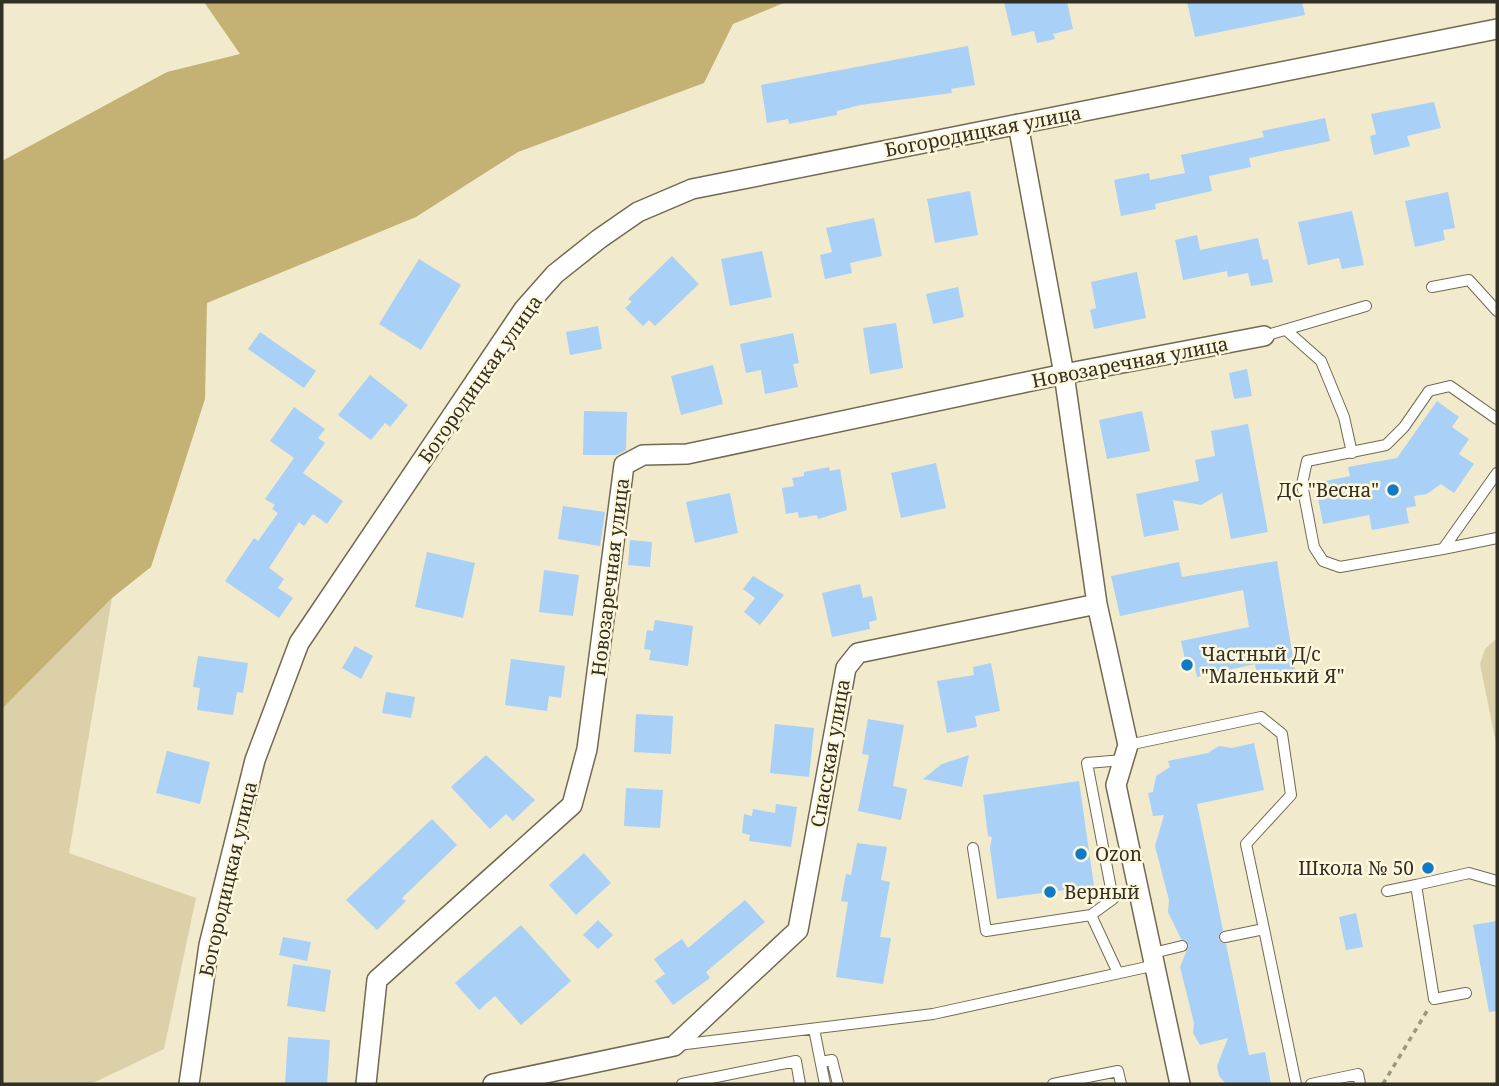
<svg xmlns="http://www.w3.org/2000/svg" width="1499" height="1086" font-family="'Noto Serif',serif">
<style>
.green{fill:#dbd0a8}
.forest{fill:#c3b273}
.building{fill:#a9d0f6}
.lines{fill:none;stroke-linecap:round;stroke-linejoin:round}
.service-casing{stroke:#716a51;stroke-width:12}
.minor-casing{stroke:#716a51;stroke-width:22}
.path{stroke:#9d9782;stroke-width:3.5;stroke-dasharray:5 5;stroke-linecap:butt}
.service{stroke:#fff;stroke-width:10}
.minor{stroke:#fff;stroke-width:19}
.poi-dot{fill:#107ac5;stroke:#fff7db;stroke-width:2.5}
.labels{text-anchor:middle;stroke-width:5;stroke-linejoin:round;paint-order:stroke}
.street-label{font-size:19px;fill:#322f24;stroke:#fff7db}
.poi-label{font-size:19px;fill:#322f24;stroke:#fff7db;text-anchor:start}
</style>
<rect width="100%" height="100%" fill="#f2eacd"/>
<path class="green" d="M112,598L69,853L196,898L164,1049L91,1084H2V709Z
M1497,638V748L1480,664L1485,649Z"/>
<path class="forest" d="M204,2H786L733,24L704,83L518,152L416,217L207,303L205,399L151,567L112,598L2,709V161L167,72L240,54Z"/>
<path class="building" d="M1004,2H1067L1073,29L1053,34L1055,39L1037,43L1034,31L1012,36Z
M1187,2H1302L1305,15L1195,37Z
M968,46L975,85L951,89L952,93L860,105L837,111V115L789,124L788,119L767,123L761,85Z
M1434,102L1441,128L1407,136L1410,146L1374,155L1370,136L1376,134L1371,114Z
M1325,118L1330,141L1249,158L1251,167L1209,176L1212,191L1155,204L1156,209L1121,216L1114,180L1149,173L1150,180L1185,173L1181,155L1264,137L1262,131Z
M970,191L978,235L935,243L927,199Z
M1448,192L1455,228L1443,230L1445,240L1415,247L1405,201Z
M1352,211L1364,265L1342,269L1339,258L1308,265L1298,222Z
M874,218L882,256L850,263L852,273L825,279L820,255L832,252L826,228Z
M1197,235L1200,250L1258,238L1263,260L1268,259L1273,282L1251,286L1248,273L1228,277L1227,271L1183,280L1175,240Z
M762,251L772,297L730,306L721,259Z
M672,256L699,284L655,326L649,320L643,326L625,308L632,302L628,299Z
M419,259L461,285L421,350L379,324Z
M1137,272L1146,318L1094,329L1090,310L1096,308L1091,282Z
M958,287L964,317L933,324L926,294Z
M896,323L903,368L870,374L863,328Z
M598,326L602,349L570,355L566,332Z
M260,332L316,371L304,388L248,349Z
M793,333L799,363L793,364L798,387L765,394L761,370L746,373L740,344Z
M713,365L723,404L681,415L671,376Z
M1247,369L1252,396L1234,399L1229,373Z
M370,375L408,405L390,427L385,423L371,440L338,415Z
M1437,401L1459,417L1452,427L1469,439L1459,454L1474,464L1454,493L1441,484L1427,494L1414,496L1416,506L1406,508L1409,523L1372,530L1369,515L1323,524L1315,483L1350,476L1348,467L1397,458Z
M294,407L325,429L318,438L325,443L303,473L343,501L327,524L313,514L304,526L299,522L269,568L284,579L278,588L293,598L279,618L225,581L254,538L258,541L278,513L272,509L275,505L265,499L294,458L270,441Z
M584,411L627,412L626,450L617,455H583Z
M1142,411L1150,451L1107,459L1099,420Z
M1248,424L1268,532L1231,539L1222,493L1201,505L1173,500L1179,530L1144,537L1136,494L1199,481L1195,460L1215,456L1211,431Z
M936,463L946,508L901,518L891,473Z
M829,467L830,471L840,469L847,510L818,519L817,515L799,518L798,512L786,514L782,488L794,486L792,478L804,476V472Z
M730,493L738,533L695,543L686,502Z
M563,506L605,512L600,546L558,539Z
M630,540L652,542L650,567L628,565Z
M427,552L475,563L463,618L415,607Z
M1277,561L1295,670L1257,676L1255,664L1197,677L1194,663L1186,664L1181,641L1249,627L1243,590L1120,616L1111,576L1179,562L1182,577Z
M544,570L579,575L573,616L539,612Z
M753,576L784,595L760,625L744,612L755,598L743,589Z
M860,584L863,598L872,596L877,620L869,622L870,629L832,637L822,593Z
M655,620L693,626L688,666L649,660L651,650L644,649L647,630L653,631Z
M355,646L373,656L361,679L342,668Z
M198,656L248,663L243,693L237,692L233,715L197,710L200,688L193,687Z
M511,659L565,666L561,698L549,696L547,711L505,705Z
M991,663L1000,711L975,716L977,727L947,733L937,681L974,675L973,667Z
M386,692L415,697L411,718L382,713Z
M636,714L673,716L671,754L634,752Z
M868,719L904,725L893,786L907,789L901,820L858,811L869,755L862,754Z
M775,724L814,728L809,777L770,773Z
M1254,743L1264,790L1197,804L1223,930L1218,939L1226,944L1249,1055L1265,1052L1271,1084H1226L1219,1076L1217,1066L1228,1038L1200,1045L1193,1033L1194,1023L1180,967L1189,945L1181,939L1168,912L1169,900L1155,846L1164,815L1153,816L1148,793L1153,792L1156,776L1170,767L1168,761L1208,753L1219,746L1232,748Z
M167,751L210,762L200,804L156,793Z
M486,755L535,800L513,821L506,814L490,829L451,787Z
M969,755L962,787L923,779L942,764Z
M1079,781L1094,886L997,899L990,848L992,837L988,836L983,795Z
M626,788L663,790L660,828L624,826Z
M776,804L797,807L791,847L749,841L750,835L742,833L744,814L752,816L753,809L775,813Z
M432,819L457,845L402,898L406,901L377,930L346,900Z
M857,843L887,847L881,880L890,882L880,937L891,938L883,984L836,977L848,902L841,901L846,874L851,875Z
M584,853L611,883L576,915L549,885Z
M745,900L765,922L706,972L710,978L673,1005L655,981L665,974L654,959L682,939L688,948Z
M1356,913L1363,947L1346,950L1339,917Z
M598,920L613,935L598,949L583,935Z
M1497,921V1011L1489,1012L1473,925Z
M521,925L571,981L521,1025L495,996L479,1010L455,983Z
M283,937L311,942L307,961L279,955Z
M293,964L331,970L325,1012L287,1006Z
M288,1037L330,1040L327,1084H285Z"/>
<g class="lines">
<g class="service-casing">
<path id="service" d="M1432,287L1469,280L1497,311
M1286,330L1321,361L1344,417L1352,453
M1264,336L1366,306
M1497,419L1450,386L1429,391L1404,427L1386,445L1307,461L1302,484L1314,547L1323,561L1340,567L1443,549L1497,473
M1443,549L1497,538
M1128,745L1261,717L1282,734L1291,795L1246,844L1264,929
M973,848L986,931L1091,915L1118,973
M1387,891L1416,885
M1091,915L1113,899L1087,763L1123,760
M1225,937L1264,929L1296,1084
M1153,953L1182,946
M1466,993L1434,999L1416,885L1469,873L1497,881
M814,1029L825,1084
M678,1045L933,1014L1156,965
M821,1062L832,1060L838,1084
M682,1084L796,1061L800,1084
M1053,1084L1118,1071L1121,1084
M1311,1084L1358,1074L1360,1084"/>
</g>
<g class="minor-casing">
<path id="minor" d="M1018,124L1064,374L1097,604L1128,745L1116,785L1180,1084
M189,1084L209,945L255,760L299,643L524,309L555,274L599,239L638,212L692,189L1497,29
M366,1084L377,980L572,805L587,749L624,465L643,455L687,454L1064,374L1264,336
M493,1084L674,1046L798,930L846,668L858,653L1097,604"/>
</g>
<path class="path" d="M1383,1084L1427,1011"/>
<use href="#service" class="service"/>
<use href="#minor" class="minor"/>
</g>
<g class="poi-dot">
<circle cx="1393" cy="490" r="7"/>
<circle cx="1187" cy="665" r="7"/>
<circle cx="1081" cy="854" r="7"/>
<circle cx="1428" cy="868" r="7"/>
<circle cx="1050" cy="892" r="7"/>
</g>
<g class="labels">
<g class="street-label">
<text transform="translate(983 131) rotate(-11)" y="7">Богородицкая улица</text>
<text transform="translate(1130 362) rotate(-11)" y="7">Новозаречная улица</text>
<text transform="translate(480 379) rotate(-55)" y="7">Богородицкая улица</text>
<text transform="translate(610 577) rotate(-83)" y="7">Новозаречная улица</text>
<text transform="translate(830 753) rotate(-80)" y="7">Спасская улица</text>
<text transform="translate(228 879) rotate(-77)" y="7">Богородицкая улица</text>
</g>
<g class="poi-label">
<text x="1379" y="497" text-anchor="end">ДС "Весна"</text>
<text x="1201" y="661">Частный Д/с<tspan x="1201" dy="22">"Маленький Я"</tspan></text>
<text x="1095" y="861">Ozon</text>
<text x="1414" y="875" text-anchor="end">Школа № 50</text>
<text x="1064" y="899">Верный</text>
</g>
</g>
<rect width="1499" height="1086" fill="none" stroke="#322f24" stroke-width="7"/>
</svg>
